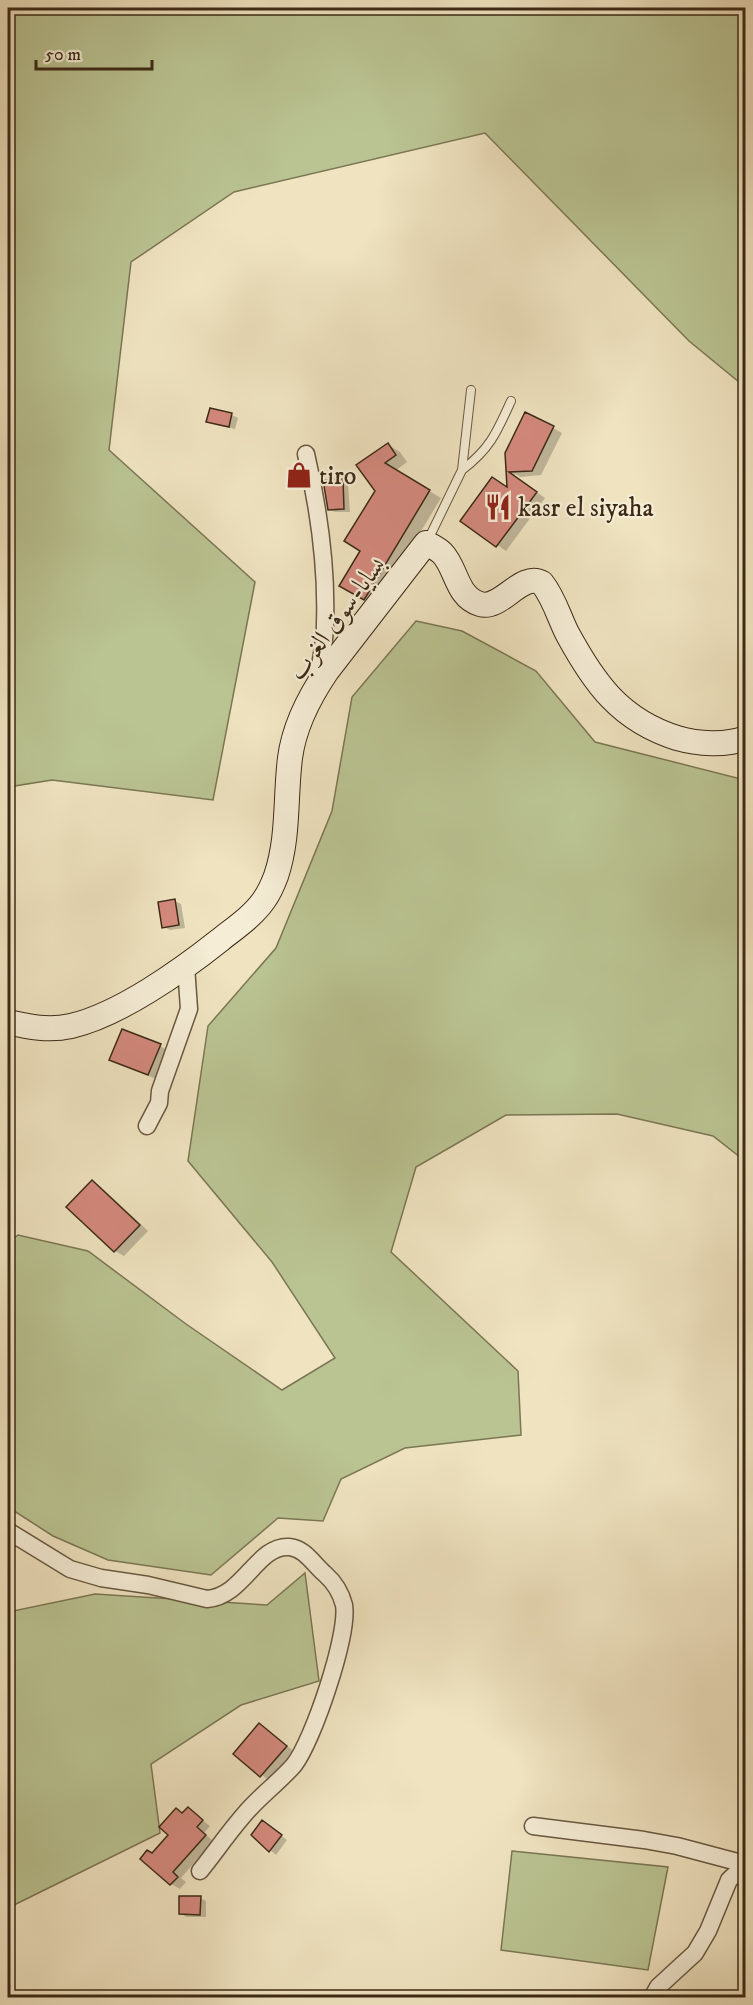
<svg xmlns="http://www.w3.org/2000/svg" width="753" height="2005" font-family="'IM FELL DW Pica',Amiri,serif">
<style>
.green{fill:#bac392;stroke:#7b7654;stroke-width:1.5}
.shadow{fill:#0003}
.building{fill:#d4897d;stroke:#3c2a16;stroke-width:1.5}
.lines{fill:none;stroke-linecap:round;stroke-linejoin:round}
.lane-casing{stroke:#695840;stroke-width:10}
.street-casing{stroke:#695840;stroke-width:19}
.secondary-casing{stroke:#3c2a16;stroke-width:26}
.lane{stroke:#f5edd6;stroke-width:8}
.street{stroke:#f5edd6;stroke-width:16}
.secondary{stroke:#f5edd6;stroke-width:24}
.labels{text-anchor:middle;stroke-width:4.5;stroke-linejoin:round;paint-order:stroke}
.poi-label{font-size:26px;fill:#3c2a16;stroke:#f5edd6;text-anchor:start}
.street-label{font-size:26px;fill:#3c2a16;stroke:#f5edd6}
</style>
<rect width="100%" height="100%" fill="#efe3c0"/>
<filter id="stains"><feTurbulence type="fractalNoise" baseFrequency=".00333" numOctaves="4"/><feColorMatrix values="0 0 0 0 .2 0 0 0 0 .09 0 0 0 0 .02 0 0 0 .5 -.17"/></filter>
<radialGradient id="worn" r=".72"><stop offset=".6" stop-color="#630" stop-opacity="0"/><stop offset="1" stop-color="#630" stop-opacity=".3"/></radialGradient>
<path class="green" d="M8,8H745V387L689,341L485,133L234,192L131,262L109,450L255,582L213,800L52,780L8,787Z
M416,621L462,631L536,671L595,742L745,780L746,982L743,1003L746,1014L745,1161L713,1136L617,1114L506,1115L416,1167L391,1252L518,1371L521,1435L405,1448L341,1479L323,1521L278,1518L211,1575L108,1560L53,1536L8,1507V1243L18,1235L88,1251L186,1324L282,1390L335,1358L272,1262L188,1161L208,1026L276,948L332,811L352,697Z
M305,1573L319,1681L241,1705L151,1764L160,1833L8,1908V1612L95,1594L267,1605Z
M512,1851L668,1867L648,1970L501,1950Z"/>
<path class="shadow" d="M211,410L232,415L238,418L235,429L214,424L208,421Z
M553,428L562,433L541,475L520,477L515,474V477L545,498L506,551L462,521L509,489L506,453Z
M388,445L400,452L407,462L395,471L441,498L376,606L341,585L362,550Z
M342,481L348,484L350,512H335L329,509Z
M175,901L181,904L185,928L170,930L164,927Z
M160,1046L169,1051L158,1080L111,1059Z
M92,1181L101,1187L148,1231L124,1256L115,1251Z
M260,1725L295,1752L271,1782L235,1754Z
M188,1809L210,1826L204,1833L213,1841L181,1878L186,1882L180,1889L171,1884L142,1859L153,1855L170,1834Z
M269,1826L287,1840L276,1855L253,1835Z
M200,1898L206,1901V1917H186L180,1913Z"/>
<path class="building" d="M210,408L232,413L229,427L206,422Z
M525,412L554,426L532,471L509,472L537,492L496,547L460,521L492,477L507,487L505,453Z
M388,443L396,455L385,463L430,490L364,600L339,586L360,551L344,541L375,491L356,465Z
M343,479L344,509L328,510L323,480Z
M175,899L179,925L162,928L158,902Z
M122,1029L161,1044L148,1075L109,1060Z
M92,1180L140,1225L114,1252L66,1207Z
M259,1723L287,1746L260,1777L233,1754Z
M188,1807L203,1820L197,1827L206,1835L173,1872L178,1877L170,1885L140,1859L147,1850L152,1853L168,1835L159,1827L176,1808L182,1813Z
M262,1820L282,1835L269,1852L251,1835Z
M179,1896H201L200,1915L179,1914Z"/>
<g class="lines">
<g class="lane-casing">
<path id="lane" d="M462,470C490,449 497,432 511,401
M427,542L462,470L471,390"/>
</g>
<g class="street-casing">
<path id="street" d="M306,454C319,510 327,566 325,624C325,643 320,664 317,683
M147,1126L159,1103L160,1091L189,1009L186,966
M8,1531L70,1569L101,1578L148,1585L207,1599C244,1596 257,1545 289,1547C305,1548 314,1565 325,1574C334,1582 341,1593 344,1605C349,1634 313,1741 294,1765C281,1780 265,1792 251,1807C233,1826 217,1850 200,1871
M533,1826L644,1840L677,1846L745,1864
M652,1998L658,1987L695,1953L708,1931L729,1880L746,1864"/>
</g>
<g class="secondary-casing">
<path id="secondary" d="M8,1022C29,1027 49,1031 71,1026C119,1015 181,971 220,940C235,928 253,916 264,900C269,893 273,884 276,876C289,838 285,798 290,758C294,727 310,696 327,671L426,543C432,546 438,549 442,553C457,568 456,597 480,604C501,611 521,571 542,583C554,598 559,617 567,633C594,683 620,720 677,738C698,744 725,746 746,738"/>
</g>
<use href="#lane" class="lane"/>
<use href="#street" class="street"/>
<use href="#secondary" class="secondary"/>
</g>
<defs>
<g id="shop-bare" transform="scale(2.07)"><path d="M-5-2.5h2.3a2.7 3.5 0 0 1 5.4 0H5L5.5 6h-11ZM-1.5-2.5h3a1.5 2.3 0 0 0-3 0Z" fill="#8f2418" stroke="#f5edd6" stroke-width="2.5" paint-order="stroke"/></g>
<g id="restaurant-bare" transform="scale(2.07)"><path d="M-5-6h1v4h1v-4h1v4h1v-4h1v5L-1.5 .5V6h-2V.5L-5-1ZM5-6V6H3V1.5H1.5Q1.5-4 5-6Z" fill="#8f2418" stroke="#f5edd6" stroke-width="2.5" paint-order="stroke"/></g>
</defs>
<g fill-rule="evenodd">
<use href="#shop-bare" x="299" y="475"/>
<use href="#restaurant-bare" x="498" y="507"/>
</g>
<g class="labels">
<g class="poi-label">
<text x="319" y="484">tiro</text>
<text x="518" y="516">kasr el siyaha</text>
</g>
<g class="street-label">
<text transform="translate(336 618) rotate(-54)" y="9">بسايا-سوق الغرب</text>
</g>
</g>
<rect width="753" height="2005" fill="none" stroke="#efe3c0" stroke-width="30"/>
<rect x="9" y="9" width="735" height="1987" fill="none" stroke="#3c2a16" stroke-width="3"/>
<rect x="15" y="15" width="723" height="1975" fill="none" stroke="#3c2a16" stroke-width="1.5"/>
<path d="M36 60v9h116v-9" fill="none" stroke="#3c2a16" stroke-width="3"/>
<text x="45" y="60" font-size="18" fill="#3c2a16" stroke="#f5edd6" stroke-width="4.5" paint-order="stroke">50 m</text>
<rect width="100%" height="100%" filter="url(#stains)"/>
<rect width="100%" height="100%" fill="url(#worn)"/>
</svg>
